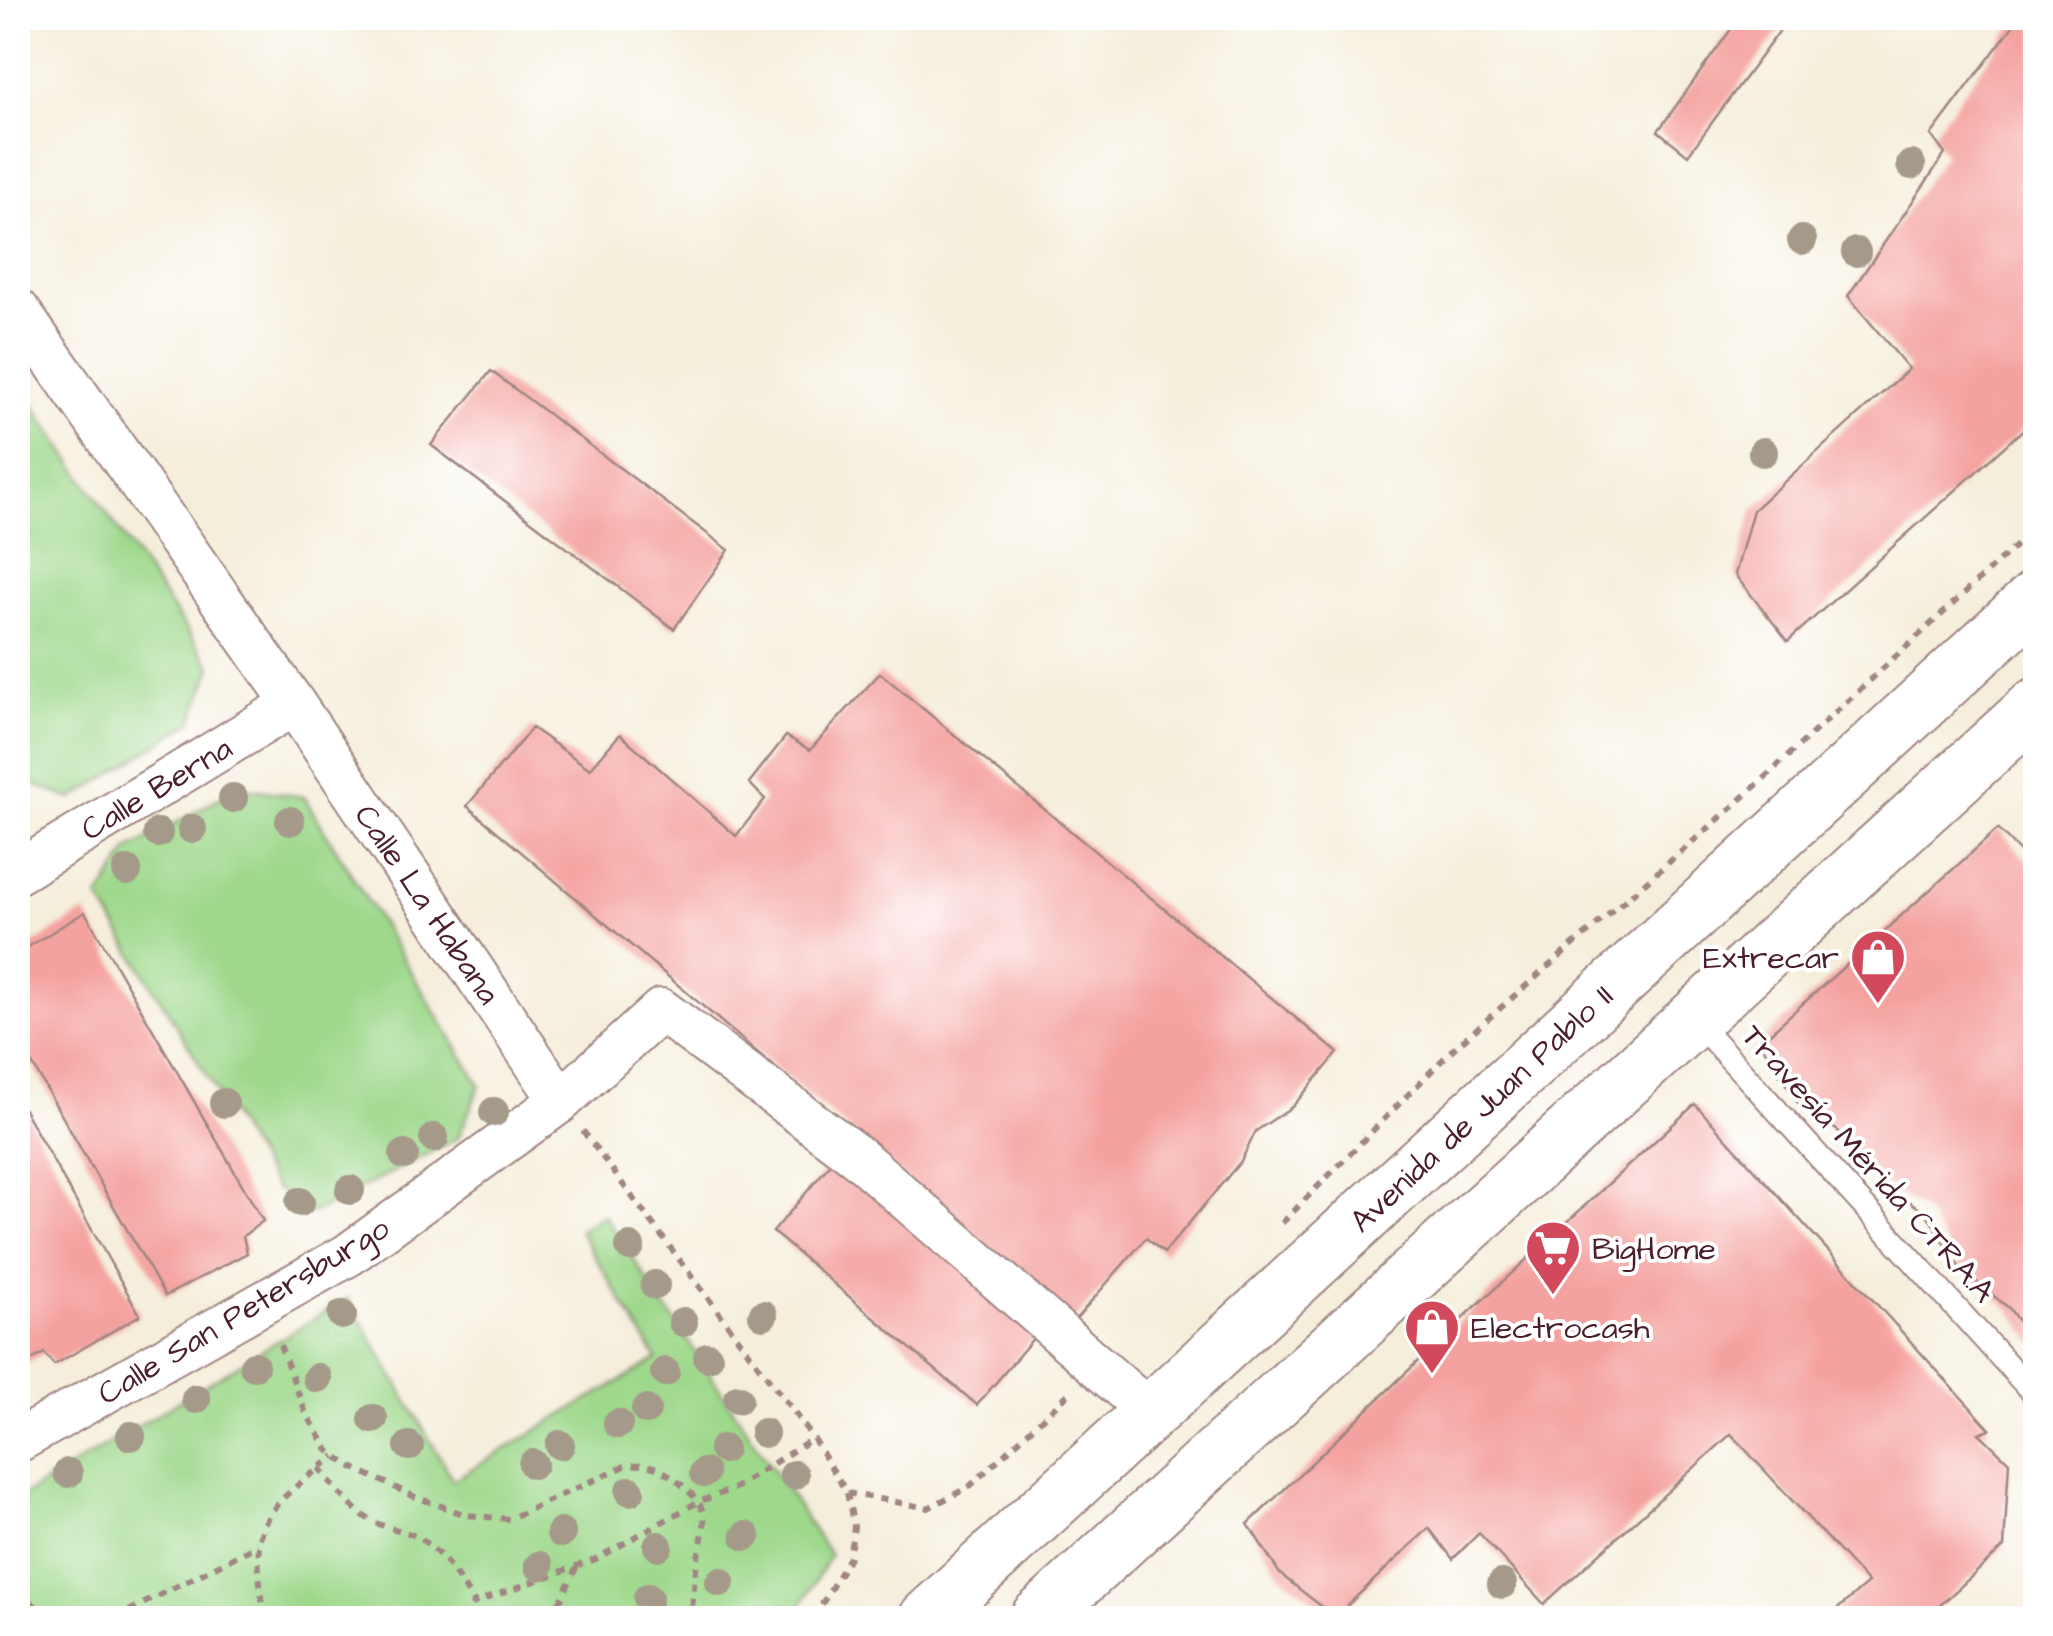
<svg xmlns="http://www.w3.org/2000/svg" width="2053" height="1636" font-family="'Architects Daughter',sans-serif">
<style>
.green{fill:#9ed88b;stroke:#747c5b;stroke-width:2.5}
.building{fill:#f4a29f}
.lines{fill:none;stroke-linecap:round;stroke-linejoin:round}
.lane-casing{stroke:#a08683;stroke-width:26}
.street-casing{stroke:#a08683;stroke-width:46}
.highway-casing{stroke:#a08683;stroke-width:59}
.path{stroke:#a08683;stroke-width:6;stroke-dasharray:8 8;stroke-linecap:butt}
.lane{stroke:#fff;stroke-width:22}
.street{stroke:#fff;stroke-width:42}
.highway{stroke:#fff;stroke-width:55}
.tree{fill:#a59a8a}
.labels{text-anchor:middle;stroke-width:8;stroke-linejoin:round;paint-order:stroke}
.street-label{font-size:32px;fill:#4a1f2b;stroke:#fff}
.poi-label{font-size:32px;fill:#4a1f2b;stroke:#fff;text-anchor:start}
</style>
<rect width="100%" height="100%" fill="#fff"/>
<filter id="ink" filterUnits="userSpaceOnUse"><feTurbulence type="fractalNoise" baseFrequency=".01" numOctaves="2"/><feDisplacementMap in="SourceGraphic" scale="20" xChannelSelector="R" yChannelSelector="G"/><feConvolveMatrix kernelMatrix="1 2 1 2 8 2 1 2 1" color-interpolation-filters="sRGB"/></filter>
<filter id="wash" filterUnits="userSpaceOnUse"><feTurbulence type="fractalNoise" baseFrequency=".0048" numOctaves="4" result="noise"/><feDisplacementMap in="SourceGraphic" scale="40" xChannelSelector="R" yChannelSelector="G"/><feGaussianBlur stdDeviation="2.25" result="paint"/><feColorMatrix in="noise" values="0 0 0 0 0 0 0 0 0 0 0 0 0 0 0 0 0 1.4 0 .05"/><feComposite in="paint" operator="in"/></filter>
<g filter="url(#wash)">
<rect width="100%" height="100%" fill="#f5eedb"/>
<path class="green" d="M18,383L212,667L192,722L72,799L29,783L18,764Z
M238,787L304,797L480,1085L458,1138L313,1213L275,1188L99,898L129,850Z
M604,1215L830,1555L794,1618H18V1499L348,1298L453,1480L657,1359L579,1230Z"/>
<g id="blocks">
<path class="building" d="M1739,18H1789L1688,155L1658,131Z
M2019,18H2036V418L1788,641L1735,575L1753,510L1909,369L1848,296L1945,154L1931,135Z
M491,371L729,550L674,629L431,445Z
M880,673L1338,1053L1293,1106L1256,1131L1241,1161L1164,1253L1146,1238L1074,1321L467,806L532,728L590,769L620,734L736,836L765,799L749,783L786,736L810,750Z
M1998,829L2036,869V1346L2009,1308L1960,1269L1927,1214L1876,1177L1845,1136L1797,1102L1760,1042Z
M85,912L263,1221L243,1236L247,1253L165,1296L18,1039V953Z
M18,1099L140,1315L54,1365L44,1353L18,1368Z
M1695,1104L1990,1429L1979,1433L2009,1462L2004,1547L1926,1618H1827L1868,1583L1731,1434L1544,1604L1479,1533L1453,1559L1429,1528L1335,1617L1280,1574L1248,1524L1461,1320Z
M837,1156L1041,1329L977,1405L773,1232Z"/>
</g>
</g>
<g filter="url(#ink)">
<use href="#blocks" fill-opacity="0" stroke="#a08683" stroke-width="2.5"/>
<g class="lines">
<g class="lane-casing">
<path id="lane" d="M1694,1019L2036,1396"/>
</g>
<g class="street-casing">
<path id="street" d="M18,310L294,704L561,1101
M18,872L294,704
M18,1441L348,1255L561,1101L661,1010L858,1157L1151,1413"/>
</g>
<g class="highway-casing">
<path id="highway" d="M927,1618L2036,598
M1038,1618L2036,706"/>
</g>
<path class="path" d="M583,1131L813,1438L847,1493L854,1527L849,1557L814,1618
M1282,1223L1453,1049L1735,805L2036,527
M280,1345L305,1411L328,1450L348,1465L413,1496L466,1515L509,1519L625,1466C646,1462 660,1467 676,1480C716,1513 704,1520 697,1563C694,1581 693,1600 691,1618
M319,1468C335,1487 352,1511 374,1522C388,1529 406,1530 419,1538C443,1553 459,1579 474,1603
M847,1493L928,1508L969,1487L1068,1394
M18,1592L50,1618
M115,1618L258,1545
M265,1618C249,1520 259,1514 335,1456
M460,1618L474,1603L596,1559L698,1502L733,1489L813,1438
M552,1618L577,1566"/>
<use href="#lane" class="lane"/>
<use href="#street" class="street"/>
<use href="#highway" class="highway"/>
</g>
<g class="tree">
<circle cx="1911" cy="165" r="15"/>
<circle cx="1802" cy="240" r="15"/>
<circle cx="1856" cy="252" r="15"/>
<circle cx="1763" cy="452" r="15"/>
<circle cx="233" cy="798" r="15"/>
<circle cx="290" cy="821" r="15"/>
<circle cx="192" cy="829" r="15"/>
<circle cx="158" cy="833" r="15"/>
<circle cx="127" cy="871" r="15"/>
<circle cx="224" cy="1103" r="15"/>
<circle cx="494" cy="1112" r="15"/>
<circle cx="434" cy="1138" r="15"/>
<circle cx="404" cy="1155" r="15"/>
<circle cx="350" cy="1190" r="15"/>
<circle cx="300" cy="1202" r="15"/>
<circle cx="630" cy="1247" r="15"/>
<circle cx="655" cy="1285" r="15"/>
<circle cx="342" cy="1315" r="15"/>
<circle cx="763" cy="1315" r="15"/>
<circle cx="683" cy="1322" r="15"/>
<circle cx="708" cy="1357" r="15"/>
<circle cx="254" cy="1366" r="15"/>
<circle cx="665" cy="1372" r="15"/>
<circle cx="317" cy="1378" r="15"/>
<circle cx="196" cy="1399" r="15"/>
<circle cx="738" cy="1399" r="15"/>
<circle cx="646" cy="1410" r="15"/>
<circle cx="373" cy="1419" r="15"/>
<circle cx="618" cy="1424" r="15"/>
<circle cx="764" cy="1433" r="15"/>
<circle cx="131" cy="1436" r="15"/>
<circle cx="560" cy="1445" r="15"/>
<circle cx="409" cy="1446" r="15"/>
<circle cx="723" cy="1449" r="15"/>
<circle cx="533" cy="1464" r="15"/>
<circle cx="68" cy="1473" r="15"/>
<circle cx="704" cy="1473" r="15"/>
<circle cx="794" cy="1475" r="15"/>
<circle cx="630" cy="1491" r="15"/>
<circle cx="561" cy="1533" r="15"/>
<circle cx="746" cy="1536" r="15"/>
<circle cx="658" cy="1546" r="15"/>
<circle cx="539" cy="1566" r="15"/>
<circle cx="720" cy="1582" r="15"/>
<circle cx="1502" cy="1584" r="15"/>
<circle cx="648" cy="1598" r="15"/>
</g>
</g>
<defs>
<g id="shop-pin" transform="scale(2.875)"><path d="M0 17L-7.5 6A9.5 9.5 0 1 1 7.5 6Z" fill="#d1495b" stroke="#fff"/><path d="M-5-2.5h2.3a2.7 3.5 0 0 1 5.4 0H5L5.5 6h-11ZM-1.5-2.5h3a1.5 2.3 0 0 0-3 0Z" fill="#fff"/></g>
<g id="supermarket-pin" transform="scale(2.875)"><path d="M0 17L-7.5 6A9.5 9.5 0 1 1 7.5 6Z" fill="#d1495b" stroke="#fff"/><path d="M-6-5.5h2.5l.6 2H6L4.5 2H-2.5L-4.4-4H-6ZM-1.5 3.2a1.3 1.3 0 1 0 .1 0ZM3 3.2a1.3 1.3 0 1 0 .1 0Z" fill="#fff"/></g>
</defs>
<g fill-rule="evenodd">
<use href="#shop-pin" x="1878" y="957"/>
<use href="#supermarket-pin" x="1553" y="1248"/>
<use href="#shop-pin" x="1432" y="1327"/>
</g>
<g class="labels">
<g class="street-label">
<text transform="translate(156 788) rotate(-31)" y="11">Calle Berna</text>
<text transform="translate(428 904) rotate(56)" y="11">Calle La Habana</text>
<text transform="translate(1481 1108) rotate(-43)" y="11">Avenida de Juan Pablo II</text>
<text transform="translate(1869 1163) rotate(48)" y="11">Travesía Mérida CTRA.A</text>
<text transform="translate(243 1310) rotate(-31)" y="11">Calle San Petersburgo</text>
</g>
<g class="poi-label">
<text x="1839" y="968" text-anchor="end">Extrecar</text>
<text x="1592" y="1259">BigHome</text>
<text x="1471" y="1338">Electrocash</text>
</g>
</g>
<rect width="2053" height="1636" fill="none" stroke="#fff" stroke-width="60"/>
</svg>
